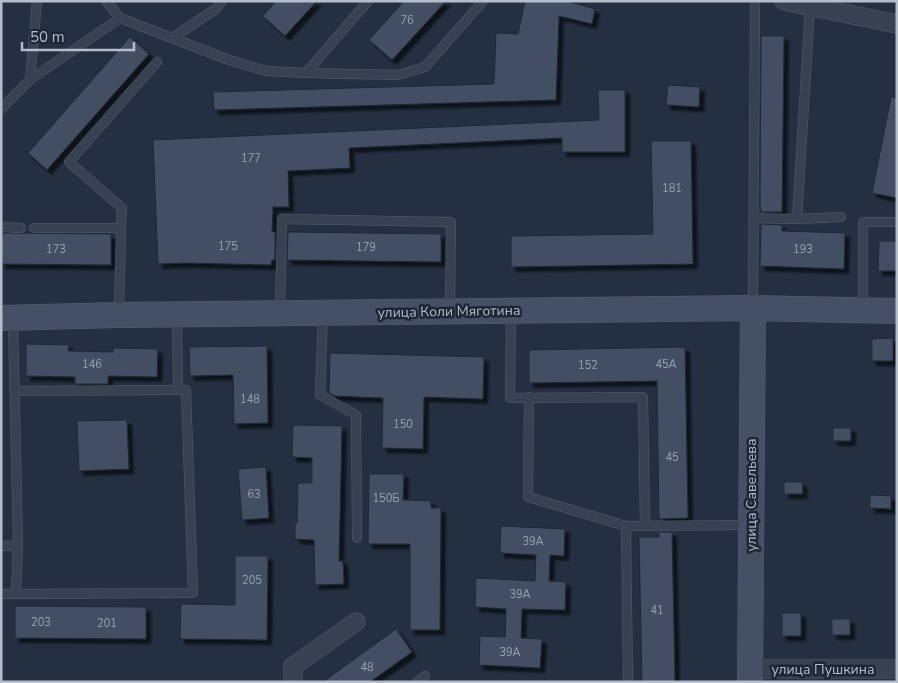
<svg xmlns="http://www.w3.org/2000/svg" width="898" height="683" font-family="'Nunito Sans',sans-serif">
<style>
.building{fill:#434f64;stroke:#1f2838;filter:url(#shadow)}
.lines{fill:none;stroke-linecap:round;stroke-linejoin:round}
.lane-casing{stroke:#565f6e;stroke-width:10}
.street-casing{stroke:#565f6e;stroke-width:19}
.secondary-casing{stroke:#565f6e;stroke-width:26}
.lane{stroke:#384151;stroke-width:9}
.street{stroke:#384151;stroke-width:18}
.secondary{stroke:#465064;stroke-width:25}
.labels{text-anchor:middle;stroke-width:5;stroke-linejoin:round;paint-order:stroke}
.number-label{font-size:11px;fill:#98a2b1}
.street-label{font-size:14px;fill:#b5bdcb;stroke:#1d2636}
</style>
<defs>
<filter id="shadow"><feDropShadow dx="4.5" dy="4.5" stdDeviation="1" flood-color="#0009"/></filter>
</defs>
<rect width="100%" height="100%" fill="#242f42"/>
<path class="building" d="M276,1H317L285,36L263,16Z
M404,1H446L392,60L369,40Z
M525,1H567L595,9L592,24L559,16L556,100L214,110L213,92L494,84L496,33L518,34Z
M761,36H784L782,212H761V209H760Z
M130,37L149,54L47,170L28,153Z
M668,85L700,87L699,107L666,105Z
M598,90H625V152H562V138L349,148L350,168L288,171L289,207H273L272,232H275V260H272L271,265L187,263L158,264L153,140L599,120Z
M891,97L897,98V198L872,193Z
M651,141H691L693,264L511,267V236L653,234Z
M761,224L782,225V231L845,233L844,269L760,266Z
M288,232L441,234V262L287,260Z
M1,233L111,234V265L1,264Z
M879,241H897V271H878Z
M893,338V361H872V339Z
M26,344L69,345L68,351L113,352V348L158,349L157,377L108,376V384H75V377L26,376Z
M267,346L268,423L234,424L233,375L190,376L189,347Z
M685,347L688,518L659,519L657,381L529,383V350Z
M330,353L484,357L483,399L424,397L423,449L382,448L383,398L335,396L329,393Z
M127,420L129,469L79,471L77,421Z
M293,425L342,426L339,561H343L344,584L315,585L314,540L295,539V523H297L298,483H312V458L292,457Z
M833,428H851V441H833Z
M266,467L269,518L242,520L238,469Z
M369,474H404L403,500L431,501V508H441L440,630H410V544H368Z
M784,482H802L803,494H784Z
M870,495L891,496V509L870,508Z
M501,526L565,529L564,556L550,555L549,581L566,582L565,610L522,609L521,638L542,639L540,668L479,665L480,636L505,637L506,609L475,607L476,578L535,581L536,555L500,553Z
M659,532H672L675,682H642L639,537H659Z
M235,556H268L267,640L180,639L181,604L235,605Z
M15,606L146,607V639L15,638Z
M782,613H801V636H782Z
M832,619H850V635H832Z
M396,629L412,652L370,682H323Z"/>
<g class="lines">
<g class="lane-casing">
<path id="lane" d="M106,1L120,18
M172,38L229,60L266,71L306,73L368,1
M306,73L398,75L425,67L483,1
M30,80L120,18L172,38L216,9L222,1
M1,109L30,80L37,1
M754,218L797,219L810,7
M797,219L841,217
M1,227L21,228
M34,228H121L119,314
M121,228L122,208L69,162L157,62
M753,307L755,1
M863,309V222H897
M280,311L282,219L451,222L450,309
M323,313L320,395L356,415L357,538
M511,313L510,398L643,397L645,526
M13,320L18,545L16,594
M14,391L178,390
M529,397L528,497L626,526
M1,546L18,545
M1,594L193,593L186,390H178L177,315
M417,682L425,676
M628,682L626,526L750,525"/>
</g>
<g class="street-casing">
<path id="street" d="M784,1L897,24
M750,669H897
M293,682V666L356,622"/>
</g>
<g class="secondary-casing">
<path id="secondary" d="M1,318L119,315L753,308L897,311
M750,682L753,308"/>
</g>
<use href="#lane" class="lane"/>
<use href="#street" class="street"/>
<use href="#secondary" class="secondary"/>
</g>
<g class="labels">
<g class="number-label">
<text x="407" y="24">76</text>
<text x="251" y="162">177</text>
<text x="672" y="192">181</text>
<text x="228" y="250">175</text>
<text x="366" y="251">179</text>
<text x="56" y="253">173</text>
<text x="803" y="253">193</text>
<text x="92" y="368">146</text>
<text x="666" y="368">45А</text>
<text x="588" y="369">152</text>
<text x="250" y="403">148</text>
<text x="403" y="428">150</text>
<text x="672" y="461">45</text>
<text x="254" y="498">63</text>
<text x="386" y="502">150Б</text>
<text x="533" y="545">39А</text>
<text x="252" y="584">205</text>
<text x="520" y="598">39А</text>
<text x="657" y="614">41</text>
<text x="41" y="626">203</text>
<text x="107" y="627">201</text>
<text x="510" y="656">39А</text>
<text x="367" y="671">48</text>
</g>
<g class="street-label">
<text transform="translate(449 311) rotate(-1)" y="5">улица Коли Мяготина</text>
<text transform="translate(751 495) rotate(-90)" y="5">улица Савельева</text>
<text x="823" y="674">улица Пушкина</text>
</g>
</g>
<rect width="898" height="683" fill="none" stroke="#b5bdcb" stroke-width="5"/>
<path d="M22 42v8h112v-8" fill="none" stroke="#b5bdcb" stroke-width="2.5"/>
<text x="30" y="42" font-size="15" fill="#b5bdcb" stroke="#1d2636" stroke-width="4" paint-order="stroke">50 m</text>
</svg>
